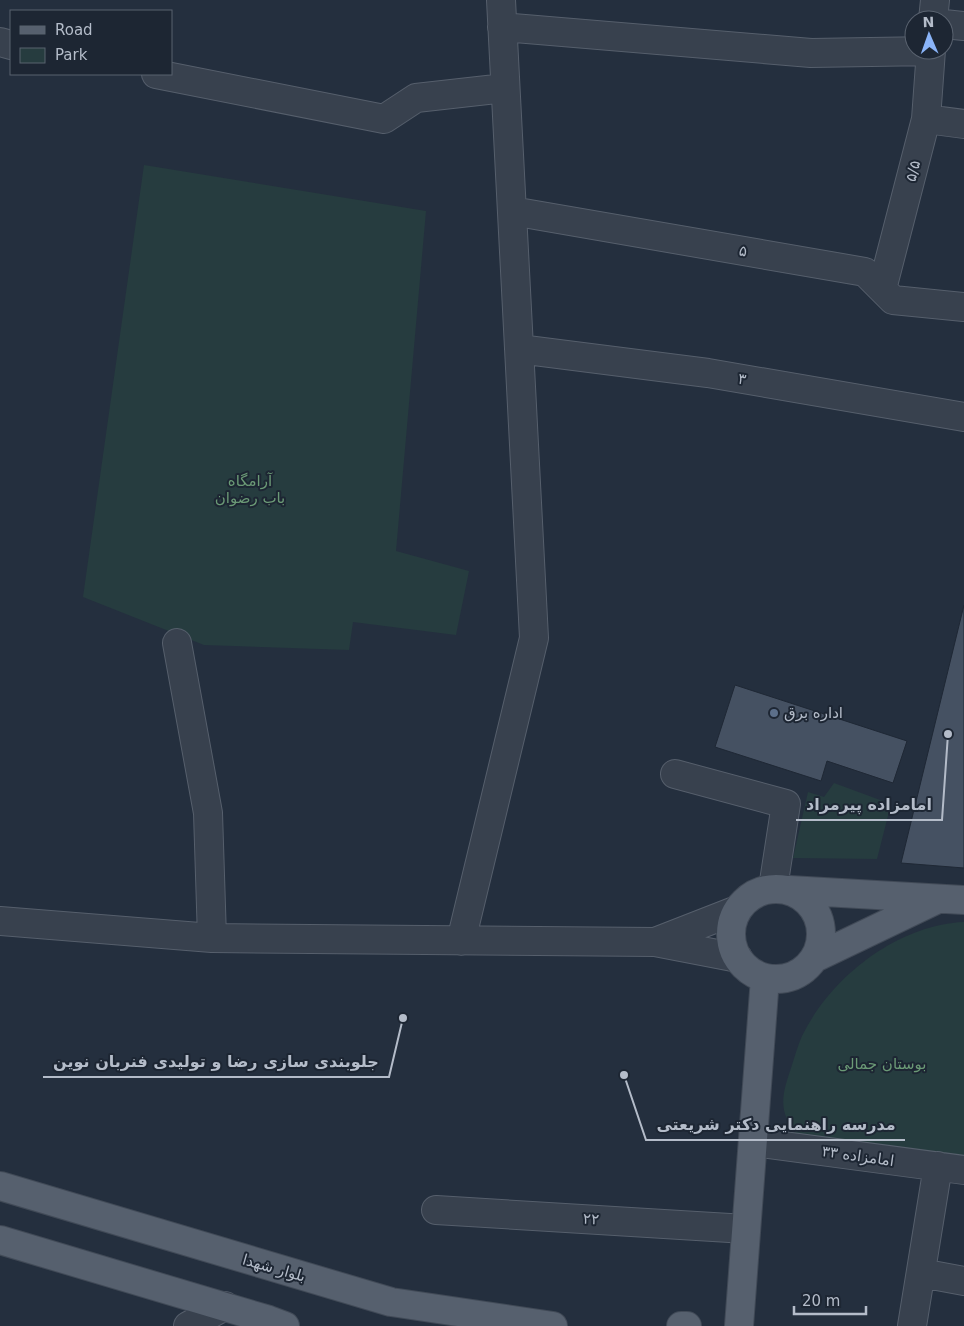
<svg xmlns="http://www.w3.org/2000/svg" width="964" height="1326" font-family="'DejaVu Sans','Noto Naskh Arabic',sans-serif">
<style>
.green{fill:#263c3f}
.building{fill:#455162;stroke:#1f2835}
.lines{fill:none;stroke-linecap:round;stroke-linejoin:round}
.minor-casing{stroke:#565f6c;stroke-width:30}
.major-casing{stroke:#414a57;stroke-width:30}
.minor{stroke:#38414e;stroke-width:28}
.major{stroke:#56606e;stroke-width:28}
.service-dot{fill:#5c6f8a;stroke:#1d2633;stroke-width:2}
.labels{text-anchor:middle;stroke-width:4;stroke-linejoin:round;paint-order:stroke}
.street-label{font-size:15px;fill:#b4bcc9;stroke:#1d2633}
.park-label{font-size:15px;fill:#6b9a76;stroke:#1d2633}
.poi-label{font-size:15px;fill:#b4bcc9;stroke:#1d2633;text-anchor:start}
.leader{fill:none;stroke:#b4bcc9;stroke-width:2}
.callout-dot{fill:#b4bcc9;stroke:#1d2633;stroke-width:2}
.callout-label{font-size:16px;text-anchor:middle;font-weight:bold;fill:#b4bcc9;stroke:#1d2633;stroke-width:4;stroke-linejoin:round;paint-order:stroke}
</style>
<rect width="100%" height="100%" fill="#242f3e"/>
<path class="green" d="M144,165L426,211L396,551L469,571L456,635L353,622L349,650L204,645L83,597Z
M834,783L891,804L877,859L793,858L808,792L824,797Z
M964,922V1160L797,1136C777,1109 782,1095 792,1065C795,1055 798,1045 802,1036C831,977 897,925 964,922Z"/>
<path class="building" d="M964,605V868L901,863Z
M735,685L907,741L893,783L827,761L821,781L715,747Z"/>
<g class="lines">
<g class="minor-casing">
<path id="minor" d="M933,20L935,0
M944,24L964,26
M502,27L811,53L931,51
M0,42L11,45
M156,74L384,119L416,98L505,88
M926,119L964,124
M512,211L865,272L893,300L964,307
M882,289L926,119L931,50
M519,349L708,373L964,417
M177,643L208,813L212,938
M675,774L786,804L773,888
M0,921L212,938L655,942L738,958
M461,941L534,638L501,0
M655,942L737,910
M753,1142L964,1170
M436,1210L746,1229
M921,1273L964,1281
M188,1326L225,1306
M912,1326L938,1166"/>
</g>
<g class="major-casing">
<path id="major" d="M731 934a45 45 0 1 1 90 0a45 45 0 1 1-90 0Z
M789,890L964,900
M815,958L936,900
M0,1186L391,1302L553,1326
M0,1240L269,1320L285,1326
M681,1326H687
M739,1326L765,978"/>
</g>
<use href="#minor" class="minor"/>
<use href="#major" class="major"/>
</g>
<circle class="service-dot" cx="774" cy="713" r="5"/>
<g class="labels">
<g class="street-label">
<text transform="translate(913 171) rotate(-76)" y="5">۵/۵</text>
<text transform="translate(743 251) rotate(10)" y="5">۵</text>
<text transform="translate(742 379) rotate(10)" y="5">۳</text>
<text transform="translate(858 1156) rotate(8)" y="5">امامزاده ۳۳</text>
<text transform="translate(591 1219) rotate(4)" y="5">۲۲</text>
<text transform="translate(274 1268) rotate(16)" y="5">بلوار شهدا</text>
</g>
<g class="park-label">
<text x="250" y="486">آرامگاه<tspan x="250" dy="17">باب رضوان</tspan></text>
<text x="882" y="1069">بوستان جمالی</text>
</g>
<g class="poi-label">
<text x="784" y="718">اداره برق</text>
</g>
</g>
<path class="leader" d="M948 734L942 820H796M403 1018L389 1077H43M624 1075L646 1140H905"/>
<g class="callout-dot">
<circle cx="948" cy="734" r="5"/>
<circle cx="403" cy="1018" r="5"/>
<circle cx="624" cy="1075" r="5"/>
</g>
<g class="callout-label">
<text x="869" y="810">امامزاده پیرمراد</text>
<text x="216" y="1067">جلوبندی سازی رضا و تولیدی فنربان نوین</text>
<text x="776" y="1130">مدرسه راهنمایی دکتر شریعتی</text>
</g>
<rect x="10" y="10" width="162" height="65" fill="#1d2633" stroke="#59626f"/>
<rect x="20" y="26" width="25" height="8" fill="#56606e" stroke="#59626f"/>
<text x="55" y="35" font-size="15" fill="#b4bcc9">Road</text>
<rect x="20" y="48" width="25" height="15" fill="#263c3f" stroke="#59626f"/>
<text x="55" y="60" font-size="15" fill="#b4bcc9">Park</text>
<g transform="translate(929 35) rotate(358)"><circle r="24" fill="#1d2633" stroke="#59626f"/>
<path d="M0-4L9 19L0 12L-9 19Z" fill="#8ab4f8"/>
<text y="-8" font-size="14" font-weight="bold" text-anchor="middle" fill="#b4bcc9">N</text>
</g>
<path d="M794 1306v8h72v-8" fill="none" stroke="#b4bcc9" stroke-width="2.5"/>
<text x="802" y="1306" font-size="15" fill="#b4bcc9" stroke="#1d2633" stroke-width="4" paint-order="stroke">20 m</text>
</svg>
